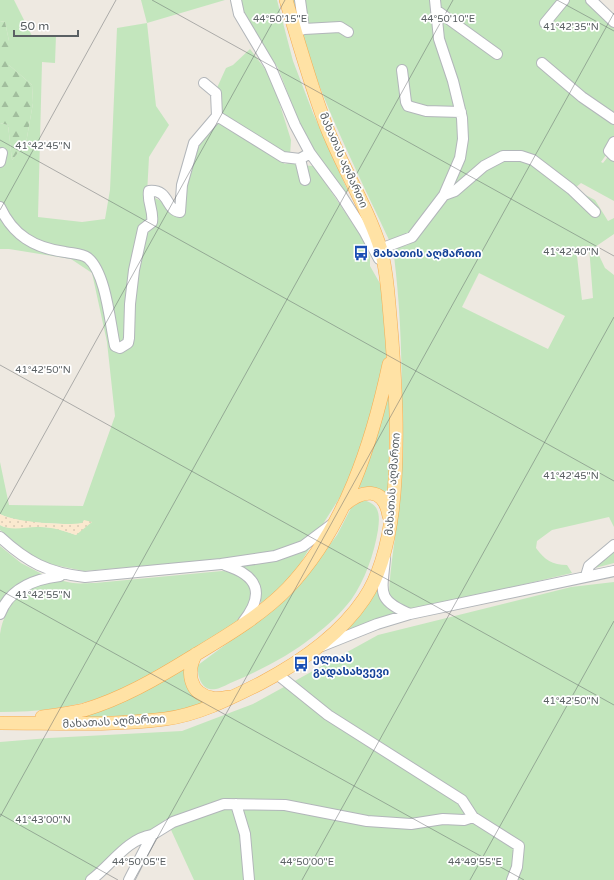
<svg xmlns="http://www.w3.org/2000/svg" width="614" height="880" font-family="'Varela Round','Noto Sans Georgian',sans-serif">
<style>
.green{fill:#c3e6bd;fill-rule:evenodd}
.forest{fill:url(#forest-firs)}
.sand{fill:url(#sand-dots)}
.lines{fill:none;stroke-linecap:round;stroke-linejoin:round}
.minor-casing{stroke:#b2b6ba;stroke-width:12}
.major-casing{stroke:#f6ad52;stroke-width:14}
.minor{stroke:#fff;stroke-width:10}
.major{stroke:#ffe2a5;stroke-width:13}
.ticks{fill:none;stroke:#5a6063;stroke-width:1;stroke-opacity:0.45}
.labels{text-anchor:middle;stroke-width:3.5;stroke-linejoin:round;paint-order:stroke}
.street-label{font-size:11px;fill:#5a6063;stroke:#fff}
.transit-label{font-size:11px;font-weight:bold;fill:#164399;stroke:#fff;text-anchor:start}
.ticks-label{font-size:10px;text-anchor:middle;fill:#5a6063;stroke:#fff;stroke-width:3.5;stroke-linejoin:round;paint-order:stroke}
</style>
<defs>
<pattern id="forest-firs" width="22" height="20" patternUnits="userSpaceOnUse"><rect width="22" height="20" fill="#c3e6bd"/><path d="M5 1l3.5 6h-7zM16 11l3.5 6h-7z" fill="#a1be9d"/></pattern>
<pattern id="sand-dots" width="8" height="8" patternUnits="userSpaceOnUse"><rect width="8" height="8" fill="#fbe9cf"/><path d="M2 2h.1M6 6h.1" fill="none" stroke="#d9cab4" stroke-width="1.8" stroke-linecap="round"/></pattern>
</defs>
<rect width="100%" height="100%" fill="#eee9e1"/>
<path class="green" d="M0,0H14L32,36L56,35L55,63L42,62L38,217L82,222L105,219L110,190L117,28L147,23L141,0H225L147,23L156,106L169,125L149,157L147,194L173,207H182L194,146L216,123L221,122L285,164L292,162L297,165L314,166L363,239L370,257V266L382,287L389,329L385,371L378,410L347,486L316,535L287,551L239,558L84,571L49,564L30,555L0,530V525L4,527H42L55,528L76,535L82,523L74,525C49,522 22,525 0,514V462L9,505L83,506L115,416L107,342L92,273L71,259L9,249H0V123L8,125L12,160L26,143L33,103L32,85L9,65V41L5,22L0,21Z
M239,0H277L293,61L313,113L348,191L344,194L304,135L278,68L255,35L242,11Z
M291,0H591L610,18L614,16V144L601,162L603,163L614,149V201L581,183L574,189L595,200L608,221L614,218V234L595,247L605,268L614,275V527L609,517L552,530L537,541L536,548C545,560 552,565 567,565L572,573L414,610L402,606L389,596C390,563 397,532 399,499C403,416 404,330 393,248L408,245C433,215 469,169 466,127C465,107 456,84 451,65L447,64L443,53H441L452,99L461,118L462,139L458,158L443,195L422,222L405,240L391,244C354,165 313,85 291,0ZM589,246L593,298L582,300L576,247ZM479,273L565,316L548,349L462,307Z
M250,49L268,73L274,86L291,140L290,156L220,113L216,90L226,68L233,65Z
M390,383L392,424L388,498C377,490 367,483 353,490Z
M363,500C380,504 380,515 378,530C374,554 365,580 351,600C340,614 328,625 314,636C290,655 263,669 235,681C229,683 222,688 216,689C201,692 197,675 198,665L260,619L313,567L337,535L351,508Z
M312,544L293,576L261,606C261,580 257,573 232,564C262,561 286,561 312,544Z
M0,546L21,563L42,574C22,580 11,586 0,605Z
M614,549V563L591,569Z
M222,571C239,573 255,577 251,599C250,602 250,608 248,611C239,628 133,685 110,694C75,708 38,712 0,712V634C5,603 26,582 58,581C63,580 68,583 73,583C80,584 88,583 95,583Z
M380,575C381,596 378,607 400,615L328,642Z
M614,582V880H194L166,819L99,880H0V742L49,738L182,731L253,704L378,635L571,587Z
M185,668C184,689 189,690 205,702L187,710L113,728L74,718Z"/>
<path class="forest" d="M0,21L5,22L9,41V65L32,85L33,103L26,143L12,160L8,125L0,123Z"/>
<path class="sand" d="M0,514C14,522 66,526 82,523L84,520L92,522L76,535C64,531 53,527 40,527C27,526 13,532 0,525Z"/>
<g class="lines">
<g class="minor-casing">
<path id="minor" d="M236,0L239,14L270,66L295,125L310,153L341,195L364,231L379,259
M591,0L614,22
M436,10L497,54
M545,23L564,0
M304,29L340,27L348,32
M298,31L304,29L300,0
M542,63L582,97L614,119
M402,70L406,102L408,106L426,111L461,112
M217,116L283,157L300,159L310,153
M614,142L609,151L614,156
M300,159L305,180
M0,162L2,153
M444,195L455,191L484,166L503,156H521L533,160L571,189L595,212
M0,207C13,235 34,248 65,252C73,254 81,253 88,258C106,273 110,323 115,346L120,348L128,343L129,338L130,304L134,270L143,229L152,222C154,211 147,202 149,191C170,189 165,210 180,212L182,185L194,143L217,116L216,93L204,83
M380,249L412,237L444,195L460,158L463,139L462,118L453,81L439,39L435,0
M0,537C27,562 48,573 85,577L221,564L275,556L303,546L331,525
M385,559C382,592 376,600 410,614
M225,565C259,576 265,594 243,622
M586,576L589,566L614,545
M0,614C10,588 34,579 60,576
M322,646L377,624L410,614L614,571
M236,804L245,834L249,880
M473,817L519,846L517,867L512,880
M91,880C111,865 127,839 152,835
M129,880L152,835L173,822L224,804L285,805L367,821L411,824L443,819L464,820L473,817L462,800L328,715L277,674"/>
</g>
<g class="major-casing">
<path id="major" d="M343,506C362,489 384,486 389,516
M196,654C186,671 189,694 212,698C217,699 223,698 228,697
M42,717C56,715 70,713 84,710C121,699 156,679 190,658C223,638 261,616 288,588C345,528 372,443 389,364
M0,723C55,723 110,726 165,719C198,715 231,698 261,683C299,663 339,636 364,599C396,552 397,470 396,414C395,381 393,349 390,316C388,294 387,272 381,250C367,205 341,166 325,123C310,83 298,41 286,0"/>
</g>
<use href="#minor" class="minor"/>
<use href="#major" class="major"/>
</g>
<path class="ticks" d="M152,0L614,256M557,0L614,31M0,140L614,481M0,210L116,0M0,365L614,705M0,514L285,0M0,590L524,880M0,814L118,880M0,817L453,0M134,880L614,13M302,880L614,317M470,880L614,621"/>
<defs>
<g id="bus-bare" transform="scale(1.2)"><path d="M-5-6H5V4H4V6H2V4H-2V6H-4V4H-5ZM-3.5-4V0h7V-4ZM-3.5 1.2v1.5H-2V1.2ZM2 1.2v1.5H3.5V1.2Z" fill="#1a4fb4" stroke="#fff" stroke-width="2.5" paint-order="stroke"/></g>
</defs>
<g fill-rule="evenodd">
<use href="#bus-bare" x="361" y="253"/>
<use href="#bus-bare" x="301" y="664"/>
</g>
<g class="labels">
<g class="street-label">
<text transform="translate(344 160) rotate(66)" y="4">მახათას აღმართი</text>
<text transform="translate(392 484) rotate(-86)" y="4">მახათას აღმართი</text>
<text transform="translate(114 721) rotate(-3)" y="4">მახათას აღმართი</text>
</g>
<g class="transit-label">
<text x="373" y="257">მახათის აღმართი</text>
<text x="313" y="662">ელიას<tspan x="313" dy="13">გადასახვევი</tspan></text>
</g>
</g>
<g class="ticks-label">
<text x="280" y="22">44°50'15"E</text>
<text x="448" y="22">44°50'10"E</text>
<text x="571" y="30">41°42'35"N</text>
<text x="43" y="149">41°42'45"N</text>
<text x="571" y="255">41°42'40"N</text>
<text x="43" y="373">41°42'50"N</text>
<text x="571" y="479">41°42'45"N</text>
<text x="43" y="598">41°42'55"N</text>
<text x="571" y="704">41°42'50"N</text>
<text x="43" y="823">41°43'00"N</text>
<text x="139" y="865">44°50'05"E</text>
<text x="307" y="865">44°50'00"E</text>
<text x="475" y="865">44°49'55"E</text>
</g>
<path d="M14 30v6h64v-6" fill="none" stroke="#5a6063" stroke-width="2"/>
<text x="20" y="30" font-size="12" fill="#5a6063" stroke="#ffffff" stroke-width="3" paint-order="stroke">50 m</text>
</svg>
